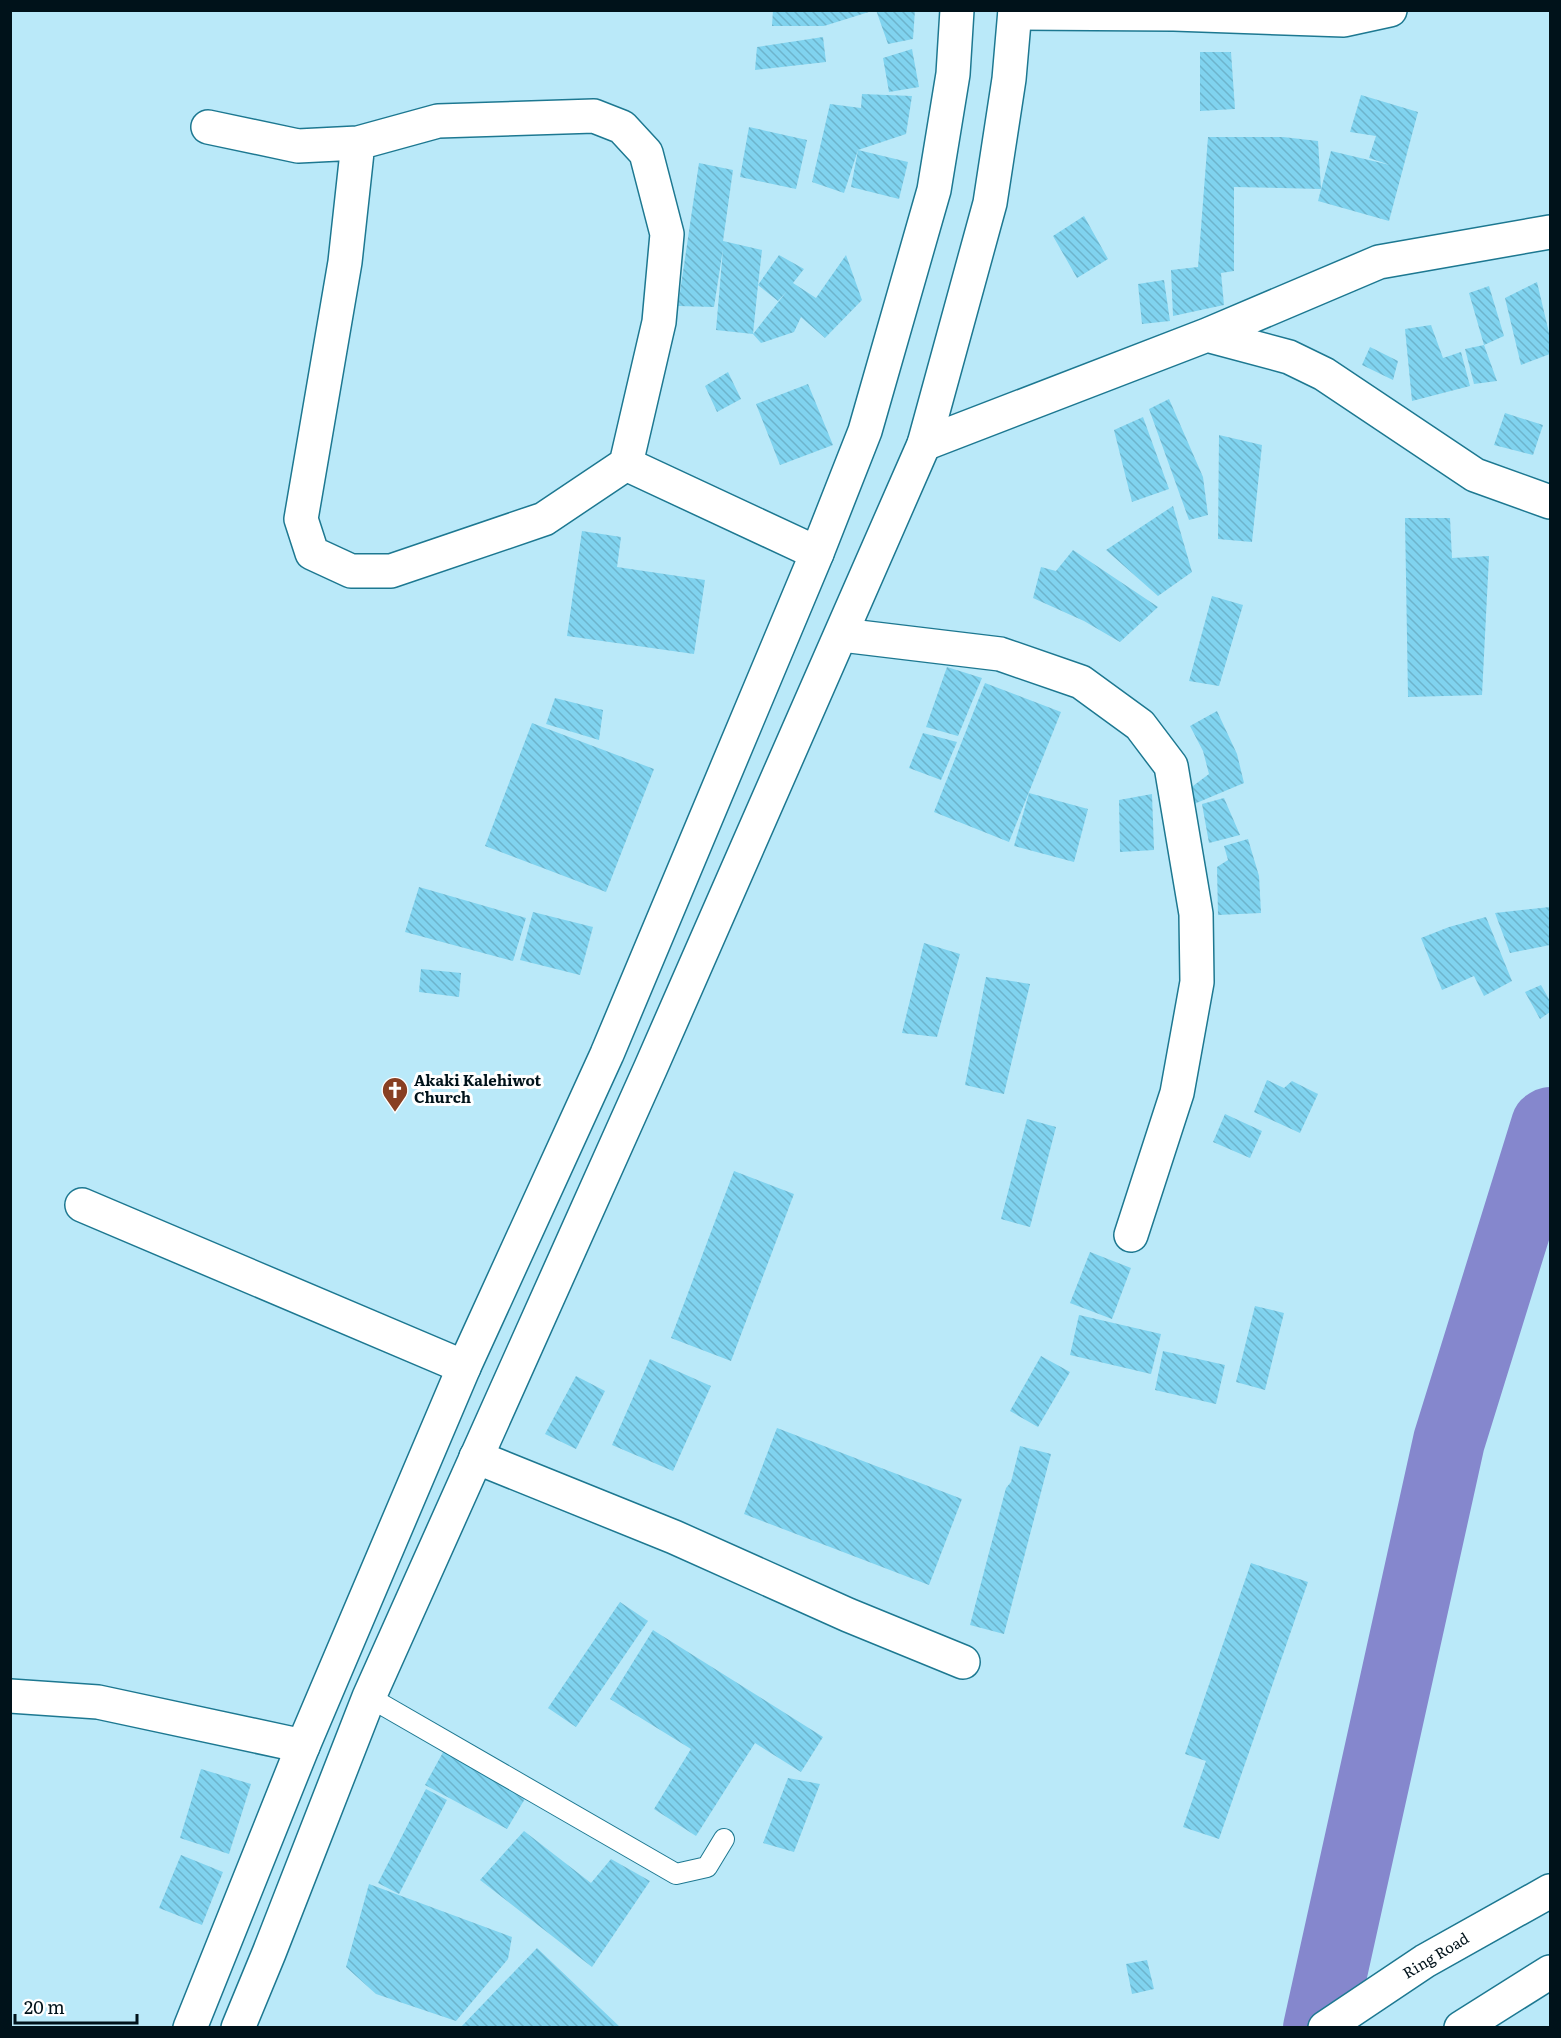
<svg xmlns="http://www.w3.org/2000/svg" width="1561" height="2038" font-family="Literata,serif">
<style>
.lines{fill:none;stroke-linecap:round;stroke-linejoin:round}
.river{stroke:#8587cd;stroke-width:72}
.building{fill:url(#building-back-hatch)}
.lane-casing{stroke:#1d7891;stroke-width:22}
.street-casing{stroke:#1d7891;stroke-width:36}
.primary-casing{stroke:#1d7891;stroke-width:36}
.highway-casing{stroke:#1d7891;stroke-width:36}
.lane{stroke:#fff;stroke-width:20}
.street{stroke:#fff;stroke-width:33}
.primary{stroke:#fff;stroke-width:33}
.highway{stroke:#fff;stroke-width:33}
.labels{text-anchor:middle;stroke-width:6;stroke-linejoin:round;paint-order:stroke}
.poi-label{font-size:15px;font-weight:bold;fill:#00121a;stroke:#fff;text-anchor:start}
.street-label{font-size:15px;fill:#00121a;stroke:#fff}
</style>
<defs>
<pattern id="building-back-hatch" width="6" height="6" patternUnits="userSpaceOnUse" patternTransform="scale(1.5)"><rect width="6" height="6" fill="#80d3ef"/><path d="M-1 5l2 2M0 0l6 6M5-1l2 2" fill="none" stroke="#6db4cc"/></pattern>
</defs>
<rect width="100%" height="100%" fill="#bae9f9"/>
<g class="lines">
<path class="river" d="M1319,2028L1449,1441L1547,1125L1550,1123"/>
</g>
<path class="building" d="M773,10H872V11L824,26H772Z
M876,10H915L913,39L888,44Z
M823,37L826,62L755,70L757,47Z
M912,49L919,87L889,92L883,58Z
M1200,52H1231L1235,109L1200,111Z
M862,94L912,96L906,134L858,150L908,162L899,199L851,187L858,150L844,193L812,182L830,104L861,108Z
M1361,95L1418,112L1389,221L1318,201L1331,151L1390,165L1369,158L1376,136L1350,132Z
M749,127L807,140L796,189L740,177Z
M1208,137H1283L1318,141L1321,189L1234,187V271L1221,273L1224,305L1173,316L1171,270L1198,267Z
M699,163L733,170L723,241L762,250L758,285L753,334L787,291L778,301L758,285L779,255L804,269L793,283L816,298L846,255L862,300L825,338L801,317L794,332L761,343L753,334L716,330L723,249L714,307L678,306Z
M1084,216L1108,259L1077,278L1053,236Z
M1164,280L1170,321L1142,324L1138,284Z
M1537,282L1550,337V354L1521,365L1505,298Z
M1489,286L1504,336L1484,345L1469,293Z
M1431,325L1443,358L1461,352L1470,386L1412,401L1405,329Z
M1484,345L1497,381L1474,384L1465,349Z
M1370,347L1398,361L1393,380L1362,365Z
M728,372L741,399L717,412L705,386Z
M808,384L833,445L780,465L756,404Z
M1169,399L1203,477L1208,515L1189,520L1149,409Z
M1505,413L1543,425L1533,455L1494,445Z
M1143,417L1169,489L1132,502L1114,430Z
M1219,435L1262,445L1252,542L1218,539Z
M1173,506L1192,572L1158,596L1106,550Z
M1405,518H1450L1452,558L1489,556L1482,695L1408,697Z
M582,531L621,537L617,567L705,580L694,654L567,636Z
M1073,550L1158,607L1120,642L1084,621L1033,598L1041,567L1056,571Z
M1212,596L1243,605L1219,686L1189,681Z
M947,667L982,678L958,736L926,727Z
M985,683L1061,712L1009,842L934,812Z
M555,698L603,710L599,740L546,724Z
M1217,711L1237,754L1244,783L1194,804L1189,789L1209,774L1203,751L1190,726Z
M532,723L654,769L606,892L485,846Z
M923,733L957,742L941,780L909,768Z
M1029,793L1088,809L1074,862L1014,846Z
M1152,794L1154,850L1120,852L1119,800Z
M1224,798L1240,835L1209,843L1202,804Z
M1248,839L1259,876L1261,913L1218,915L1217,867L1228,860L1224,846Z
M419,887L526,918L513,961L405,932Z
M1550,907V945L1510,953L1495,913Z
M533,912L593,927L580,975L520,960Z
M1486,917L1512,981L1484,996L1474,976L1442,990L1421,938L1449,927Z
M924,943L960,954L937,1037L902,1033Z
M421,969L461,973L459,997L419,992Z
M986,977L1030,984L1004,1094L965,1085Z
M1541,985L1550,1001V1012L1540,1019L1525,992Z
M1267,1080L1284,1088L1292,1081L1318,1094L1300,1133L1254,1112Z
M1225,1114L1262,1131L1250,1158L1213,1142Z
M1027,1119L1056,1127L1030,1227L1001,1219Z
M734,1171L794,1194L731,1361L671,1338Z
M1090,1252L1131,1268L1112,1319L1070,1303Z
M1255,1306L1284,1313L1265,1390L1236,1382Z
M1079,1315L1161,1334L1151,1374L1070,1355Z
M1163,1351L1225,1365L1216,1404L1155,1390Z
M1041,1356L1070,1372L1038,1427L1010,1411Z
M650,1359L711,1386L673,1471L612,1445Z
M576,1376L605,1391L576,1449L545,1434Z
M777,1428L962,1499L929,1585L744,1514Z
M1020,1446L1051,1454L1004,1634L970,1625L1006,1488L1011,1482Z
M1251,1563L1308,1582L1219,1839L1183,1827L1206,1761L1185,1754Z
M620,1602L648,1621L576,1727L548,1708Z
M653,1630L823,1737L801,1772L755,1743L696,1836L654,1809L691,1749L610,1699Z
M447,1745L529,1792L507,1829L425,1785Z
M201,1769L251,1784L229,1854L180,1838Z
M788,1778L820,1784L794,1852L763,1843Z
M426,1789L447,1800L399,1894L378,1883Z
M524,1831L591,1883L611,1859L650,1881L592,1967L480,1880Z
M181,1855L223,1872L202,1925L159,1908Z
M369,1884L512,1937L508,1959L456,2021L376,1994L346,1967Z
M537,1948L621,2028H460Z
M1147,1960L1154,1989L1132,1994L1126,1964Z"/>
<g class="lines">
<g class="lane-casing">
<path id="lane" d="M369,1697L676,1874L707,1867L724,1839"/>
</g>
<g class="street-casing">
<path id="street" d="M1015,13L1174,14L1344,20L1390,10
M208,127L298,146L358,143L438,121L594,116L622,127L646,153L667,234L659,322L626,464L544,519L391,571H351L312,553L301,519L345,262L358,143
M1207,335L1379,262L1550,232
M924,444L1207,335L1289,357L1324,374L1475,475L1550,502
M626,464L817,553
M842,635L1000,654L1081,682L1140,725L1171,766L1196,914L1197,982L1177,1093L1131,1235
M82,1205L464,1367
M476,1457L674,1537L848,1615L963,1662
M10,1696L98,1702L303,1746"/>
</g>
<g class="primary-casing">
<path id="primary" d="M190,2028L303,1746L464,1367L607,1054L817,553L865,431L934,190L953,74L957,10
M238,2028L269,1953L369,1697L651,1067L924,444L990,203L1009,79L1015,10"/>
</g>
<g class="highway-casing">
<path id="highway" d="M1325,2028L1425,1961L1550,1891
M1461,2028L1550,1972"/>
</g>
<use href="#lane" class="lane"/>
<use href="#street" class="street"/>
<use href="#primary" class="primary"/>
<use href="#highway" class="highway"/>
</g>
<defs>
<g id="church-pin" transform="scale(1.35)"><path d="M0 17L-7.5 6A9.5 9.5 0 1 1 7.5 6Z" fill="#883f22" stroke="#fff"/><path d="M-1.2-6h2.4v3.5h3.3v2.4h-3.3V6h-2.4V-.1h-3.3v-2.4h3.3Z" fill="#fff"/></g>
</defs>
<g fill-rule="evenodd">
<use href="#church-pin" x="395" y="1090"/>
</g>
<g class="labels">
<g class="poi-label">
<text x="414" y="1086">Akaki Kalehiwot<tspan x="414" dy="17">Church</tspan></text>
</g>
<g class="street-label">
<text transform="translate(1436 1956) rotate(-31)" y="5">Ring Road</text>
</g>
</g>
<rect width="1561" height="2038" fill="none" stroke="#00121a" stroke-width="24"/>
<path d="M15 2014v9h122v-9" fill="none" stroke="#00121a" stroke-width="3"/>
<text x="24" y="2014" font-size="18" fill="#00121a" stroke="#ffffff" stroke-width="4.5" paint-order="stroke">20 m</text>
</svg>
